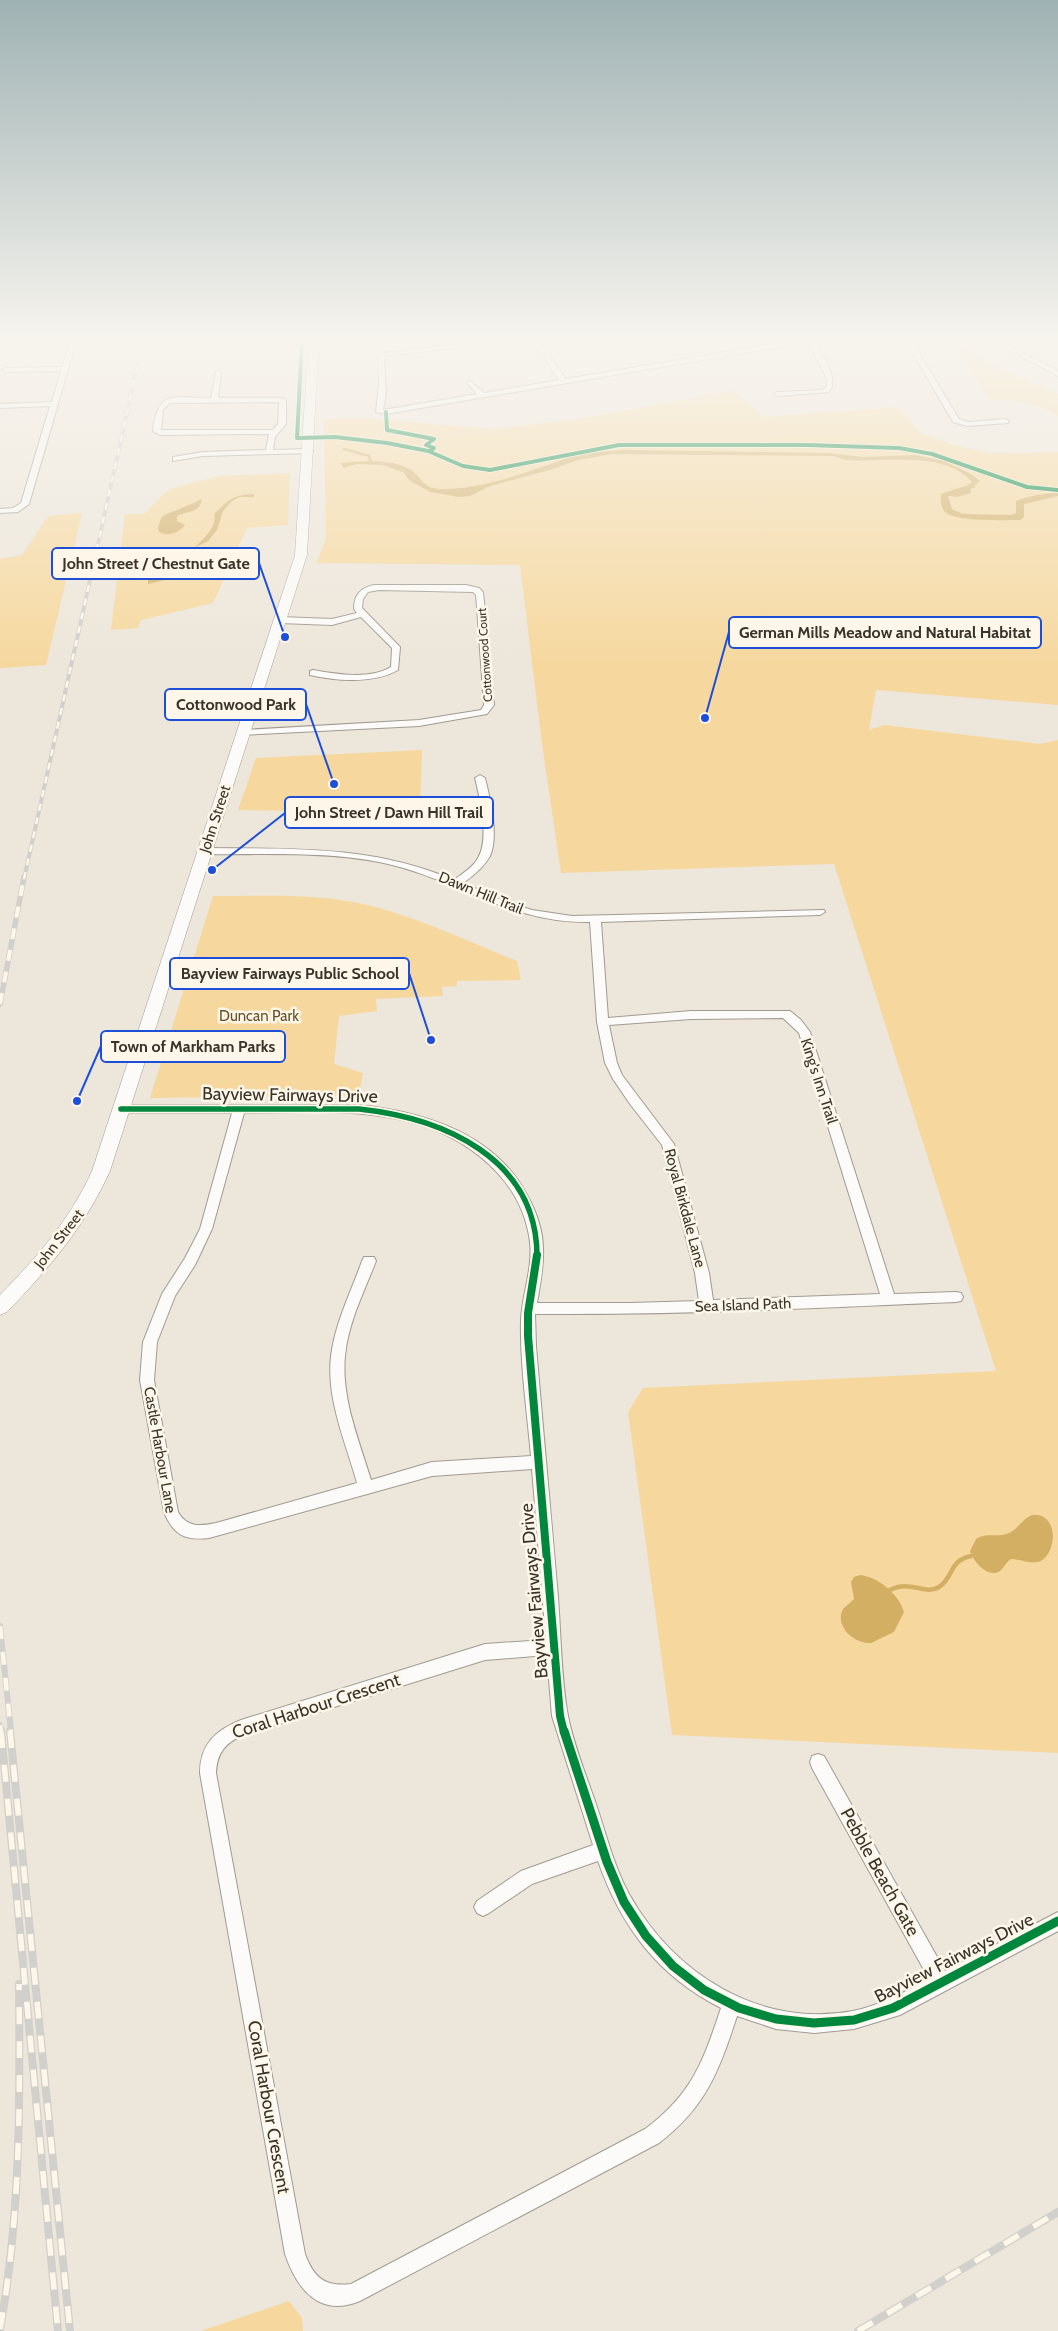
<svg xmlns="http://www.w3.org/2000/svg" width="1058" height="2331" font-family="Cabin,sans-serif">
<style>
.green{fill:#f6d89e}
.water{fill:#d3af64}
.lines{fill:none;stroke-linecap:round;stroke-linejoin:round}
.stream-far1{stroke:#d3af64;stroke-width:2.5}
.stream{stroke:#d3af64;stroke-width:4.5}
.minor-casing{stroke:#a09b92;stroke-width:2}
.secondary-casing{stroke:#a09b92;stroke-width:1}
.minor{fill:#fcfbf9;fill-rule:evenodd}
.secondary{fill:#fcfbf9;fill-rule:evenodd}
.rail-far3-casing{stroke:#d2d0cc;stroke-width:4}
.rail-far2-casing{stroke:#d2d0cc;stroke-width:5.5}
.rail-far1-casing{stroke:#d2d0cc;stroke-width:6}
.rail-casing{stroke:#d2d0cc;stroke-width:8}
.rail-far3{stroke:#fef7e9;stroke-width:2.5;stroke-dasharray:7;stroke-linecap:butt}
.rail-far2{stroke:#fef7e9;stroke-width:4;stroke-dasharray:11;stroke-linecap:butt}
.rail-far1{stroke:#fef7e9;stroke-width:4.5;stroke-dasharray:13;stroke-linecap:butt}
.rail{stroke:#fef7e9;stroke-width:5.5;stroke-dasharray:17;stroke-linecap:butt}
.cycleway-far3-casing{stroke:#fef7e9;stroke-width:5.5}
.cycleway-far2-casing{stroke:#fef7e9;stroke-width:9}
.cycleway-far1-casing{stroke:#fef7e9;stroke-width:11}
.cycleway-casing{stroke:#fef7e9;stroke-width:12}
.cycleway-far3{stroke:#00873e;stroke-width:4}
.cycleway-far2{stroke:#00873e;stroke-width:5.5}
.cycleway-far1{stroke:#00873e;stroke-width:8}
.cycleway{stroke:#00873e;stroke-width:9}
.labels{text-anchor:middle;stroke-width:5;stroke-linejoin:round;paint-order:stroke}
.far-street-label{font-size:12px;fill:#39342b;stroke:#fef7e9}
.street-label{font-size:15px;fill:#39342b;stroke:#fef7e9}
.park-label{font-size:15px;fill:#655129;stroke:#fef7e9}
.near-street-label{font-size:18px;fill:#39342b;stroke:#fef7e9}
.leader{fill:none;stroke:#1d4ed8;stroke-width:2}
.callout-dot{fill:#1d4ed8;stroke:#fef7e9;stroke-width:2}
.callout{fill:#fef7e9;stroke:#1d4ed8;stroke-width:2}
.callout-label{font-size:16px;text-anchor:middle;font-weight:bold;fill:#39342b}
</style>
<rect width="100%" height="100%" fill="#ede6da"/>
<path class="green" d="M951,340H964L981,359L1058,394V416C1035,401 1018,400 991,400Z
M732,391L735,394L738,393L762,417L899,407L919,432L954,445L991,453L1058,452V705L876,690L869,730L884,725L1040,744L1058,740V1753L672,1735L628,1412L643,1388L996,1371L834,864L561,873L542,744L520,565L316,563L326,539L324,419L364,418L491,429L572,420Z
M290,473L288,525L247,528L213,603L141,620L138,628L111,630L125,514H144L166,491L187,484L220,476Z
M82,513L46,665L0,668V559L22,555L48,516Z
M422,750L420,813L238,810L256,758Z
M213,896C263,896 314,893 363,904C413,915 469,942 517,961L521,980L457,981V986L442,987L443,996L376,999L377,1011L339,1016L334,1064L363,1073L359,1095L150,1098Z
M289,2301L302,2318L303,2331H201Z"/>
<path class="water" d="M624,450L830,453L863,457L916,455L944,461L969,473L980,481L974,486L976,487L970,489L971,493L957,497L948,496L952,509L963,514L1011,515L1016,513V501C1028,496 1045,493 1058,493V496L1024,504V517L1020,520C1005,520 955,522 945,512C941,508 940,499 941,494L968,485L972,482C944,450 885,463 848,460C843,460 838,457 833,456L612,454L578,460L553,469L490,486L470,496L459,497L430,492L409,480L403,472L382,465L356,464L344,468L340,463C361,461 393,458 411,470C424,480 423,489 442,489C485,489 527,472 567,458C584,452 606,451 624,450Z
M254,494V497H240L232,501L223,511L217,530L208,541L196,547L185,568L178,570L169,579L148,584V578L165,576L183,563L182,560L184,556C194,548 219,529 214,514C229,500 232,495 254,494Z
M202,499C200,513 188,511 177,516V521L185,525C178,533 169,537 159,532L158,528C159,525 160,520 162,517C164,514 194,504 202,499Z
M1032,1515C1058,1512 1058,1551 1041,1561C1031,1565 1021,1559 1011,1559C1006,1562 1004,1568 1000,1571C988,1579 973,1561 970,1551L976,1539C986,1532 998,1538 1009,1533C1018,1529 1022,1519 1032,1515Z
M860,1575C878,1577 899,1594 904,1612L894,1632L871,1643C854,1644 834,1626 843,1609L854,1599L851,1582L854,1577Z"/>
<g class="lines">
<path class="stream-far1" d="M344,449L369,456L371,462"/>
<path class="stream" d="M890,1590C910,1579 925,1596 939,1587C954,1578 948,1561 971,1556"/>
<g class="minor-casing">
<path id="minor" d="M68,340H74L75,345L29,504L18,512L0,513V509L13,508L21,503L50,406L0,408V404L52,402L61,371L5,372L2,370L5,368L62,367L69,345Z
M497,340H522L386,356L384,358L386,393L383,410L477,394L467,383L470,381L484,393L559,380L532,340H539L566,379L794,340H814C821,354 840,378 829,392L777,396L774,394L777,392L821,390L827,387V379L808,342L386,414L376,412L379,385L378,358L382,353Z
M905,340H911L959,419L968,422L1005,419L1009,421L1008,423L967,426L953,422Z
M1001,340H1007L1011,347L1058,371V376L1007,349Z
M216,371L221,372L218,398H281L286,401V424L275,437L273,450L309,449L313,451L312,453L203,456L173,461V457L203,452L266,450L269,434L160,435L153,431C158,388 174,398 211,398ZM279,402L278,424L273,430H161L163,410L170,403Z
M374,585H466L479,588L483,592L494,705L487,714L419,726L240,735V731L243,730L419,720L481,710L484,705L477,608L476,595L473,592L379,590L368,592L363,599L362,608L400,647L398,670C374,684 336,681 310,675V671L313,670C336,674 369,680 391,667L392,648L361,617L332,625L280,623L276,620L280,617L332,619L357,613L354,609C354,595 360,588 374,585Z
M480,775L485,778C490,798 499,836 490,856C484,867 473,876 463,883L506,902L532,910L572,916L824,910L825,912L820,915L601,922L608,1018L691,1011H790L801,1020L810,1032L894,1294L956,1292L961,1293L963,1297L961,1301L956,1302C816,1308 676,1315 535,1314L536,1346C543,1430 551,1514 558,1597C561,1636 561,1678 568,1716C574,1746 586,1775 596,1804C606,1834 614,1866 629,1894C674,1974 759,2028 853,2011C881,2005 905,1992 929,1979L812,1768L810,1762L812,1756L818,1754L824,1756L945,1971L1058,1912V1931L900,2015L854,2029L814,2033L776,2029L737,2016C719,2071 706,2107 659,2143L360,2301C319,2318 297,2289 285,2254L200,1773C200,1744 216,1730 241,1720L485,1644L546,1640L532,1469L432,1476L209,1538C184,1541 173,1534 164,1512L140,1380L143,1342L162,1294L185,1258L200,1229L232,1113H121L115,1109L121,1105H359C425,1112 494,1133 527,1195C536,1211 543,1230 543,1249C544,1267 540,1285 537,1303H630L699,1301L695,1273L662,1145L630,1104L613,1079L605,1063L597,1022L590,922C508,924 455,877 379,862C322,851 262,855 204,854L199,851L204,848C293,849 370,845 454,880C463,873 475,866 479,856C489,837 480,798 475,778ZM783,1018L799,1033L880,1294L713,1300L709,1273L674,1144L622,1075L617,1063L609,1025L691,1019ZM244,1113C291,1113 340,1109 387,1117C454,1127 521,1171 530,1242C533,1269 522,1294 521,1320C520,1365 527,1411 531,1456L432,1462L371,1480C359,1440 341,1398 345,1356C348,1323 364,1292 376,1261L374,1257H364L362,1261C351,1292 335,1323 331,1356C326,1399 346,1443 357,1483L216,1523C201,1526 187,1528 178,1512L154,1380L157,1342L175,1296L195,1265L212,1229ZM547,1655L552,1716L593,1845L521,1871L477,1901L474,1907L477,1913L483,1916L489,1913L532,1884L598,1861C621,1927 658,1976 721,2008C703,2062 692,2094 645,2129L351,2284C325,2287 314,2278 305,2254L216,1773C217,1754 224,1744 241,1736L485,1660Z"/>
</g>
<g class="secondary-casing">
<path id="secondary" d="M314,340H324L323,348L318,354L307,555L110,1171C84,1228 49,1268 7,1312L0,1315V1295C37,1257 70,1220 92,1171L295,555L308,353L313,347Z"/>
</g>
<use href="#minor" class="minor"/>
<use href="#secondary" class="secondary"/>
<g class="rail-far3-casing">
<path id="rail-far3" d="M24,879L143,340"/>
</g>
<g class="rail-far2-casing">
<path id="rail-far2" d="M0,1004L24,877"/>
</g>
<g class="rail-far1-casing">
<path id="rail-far1" d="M0,1626L11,1732
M0,1725L1,1732"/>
</g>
<g class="rail-casing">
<path id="rail" d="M1,1731L58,2331
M10,1731L70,2331
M0,2329C21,2214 20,2100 19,1984
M858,2331L1058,2212"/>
</g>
<use href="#rail-far3" class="rail-far3"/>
<use href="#rail-far2" class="rail-far2"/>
<use href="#rail-far1" class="rail-far1"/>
<use href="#rail" class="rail"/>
<g class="cycleway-far3-casing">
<path id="cycleway-far3" d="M302,340L297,438L335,437L387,443L428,451L463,466L490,470L619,445H807L899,448L932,454L1027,487L1058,490
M386,412L387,430L434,439L426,445L434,448L431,450"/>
</g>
<g class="cycleway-far2-casing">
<path id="cycleway-far2" d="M121,1109H359C443,1118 537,1158 537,1256"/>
</g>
<g class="cycleway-far1-casing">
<path id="cycleway-far1" d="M537,1255L528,1313V1336L560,1716L564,1732"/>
</g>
<g class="cycleway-casing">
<path id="cycleway" d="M564,1731L607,1862L624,1902L646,1936L673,1966L704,1990L739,2008L776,2019L814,2023L854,2020L893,2008L1058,1921"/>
</g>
<use href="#cycleway-far3" class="cycleway-far3"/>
<use href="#cycleway-far2" class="cycleway-far2"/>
<use href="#cycleway-far1" class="cycleway-far1"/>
<use href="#cycleway" class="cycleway"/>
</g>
<linearGradient id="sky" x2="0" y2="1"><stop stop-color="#9fb2b3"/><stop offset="0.51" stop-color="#f7f4ee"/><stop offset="1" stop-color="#f7f4ee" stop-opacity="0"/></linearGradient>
<rect width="1058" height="667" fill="url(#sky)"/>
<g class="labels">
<g class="far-street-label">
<text transform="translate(485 655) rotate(-94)" y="4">Cottonwood Court</text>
</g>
<g class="street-label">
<text transform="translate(215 819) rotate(-72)" y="5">John Street</text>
<text transform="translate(481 893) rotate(22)" y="5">Dawn Hill Trail</text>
<text transform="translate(819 1081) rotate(72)" y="5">King's Inn Trail</text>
<text transform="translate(685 1208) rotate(75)" y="5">Royal Birkdale Lane</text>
<text transform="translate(59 1239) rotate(-52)" y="5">John Street</text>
<text transform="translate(743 1305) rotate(-2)" y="5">Sea Island Path</text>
<text transform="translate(160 1450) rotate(80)" y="5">Castle Harbour Lane</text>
</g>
<g class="park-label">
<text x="259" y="1021">Duncan Park</text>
</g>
<g class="near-street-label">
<text transform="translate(290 1095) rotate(1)" y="6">Bayview Fairways Drive</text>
<text transform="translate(534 1591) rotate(-95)" y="6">Bayview Fairways Drive</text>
<text transform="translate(316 1706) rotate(-18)" y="6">Coral Harbour Crescent</text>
<text transform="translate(880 1872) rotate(61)" y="6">Pebble Beach Gate</text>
<text transform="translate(954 1958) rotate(-27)" y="6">Bayview Fairways Drive</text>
<text transform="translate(269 2107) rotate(80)" y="6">Coral Harbour Crescent</text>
</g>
</g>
<path class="leader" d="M285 637L259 563M705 718L729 632M334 784L306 704M212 870L285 813M431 1040L409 973M77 1101L101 1046"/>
<g class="callout-dot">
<circle cx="285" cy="637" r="5"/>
<circle cx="705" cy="718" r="5"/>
<circle cx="334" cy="784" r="5"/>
<circle cx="212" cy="870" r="5"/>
<circle cx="431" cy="1040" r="5"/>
<circle cx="77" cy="1101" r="5"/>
</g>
<g class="callout">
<rect x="52" y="548" width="207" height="31" rx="5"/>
<rect x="729" y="617" width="312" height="31" rx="5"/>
<rect x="165" y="689" width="141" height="31" rx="5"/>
<rect x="285" y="797" width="208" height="31" rx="5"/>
<rect x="170" y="958" width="239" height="31" rx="5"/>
<rect x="101" y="1031" width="184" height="31" rx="5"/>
</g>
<g class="callout-label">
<text x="156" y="569">John Street / Chestnut Gate</text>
<text x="885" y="638">German Mills Meadow and Natural Habitat</text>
<text x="236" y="710">Cottonwood Park</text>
<text x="389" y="818">John Street / Dawn Hill Trail</text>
<text x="290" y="979">Bayview Fairways Public School</text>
<text x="193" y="1052">Town of Markham Parks</text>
</g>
</svg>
